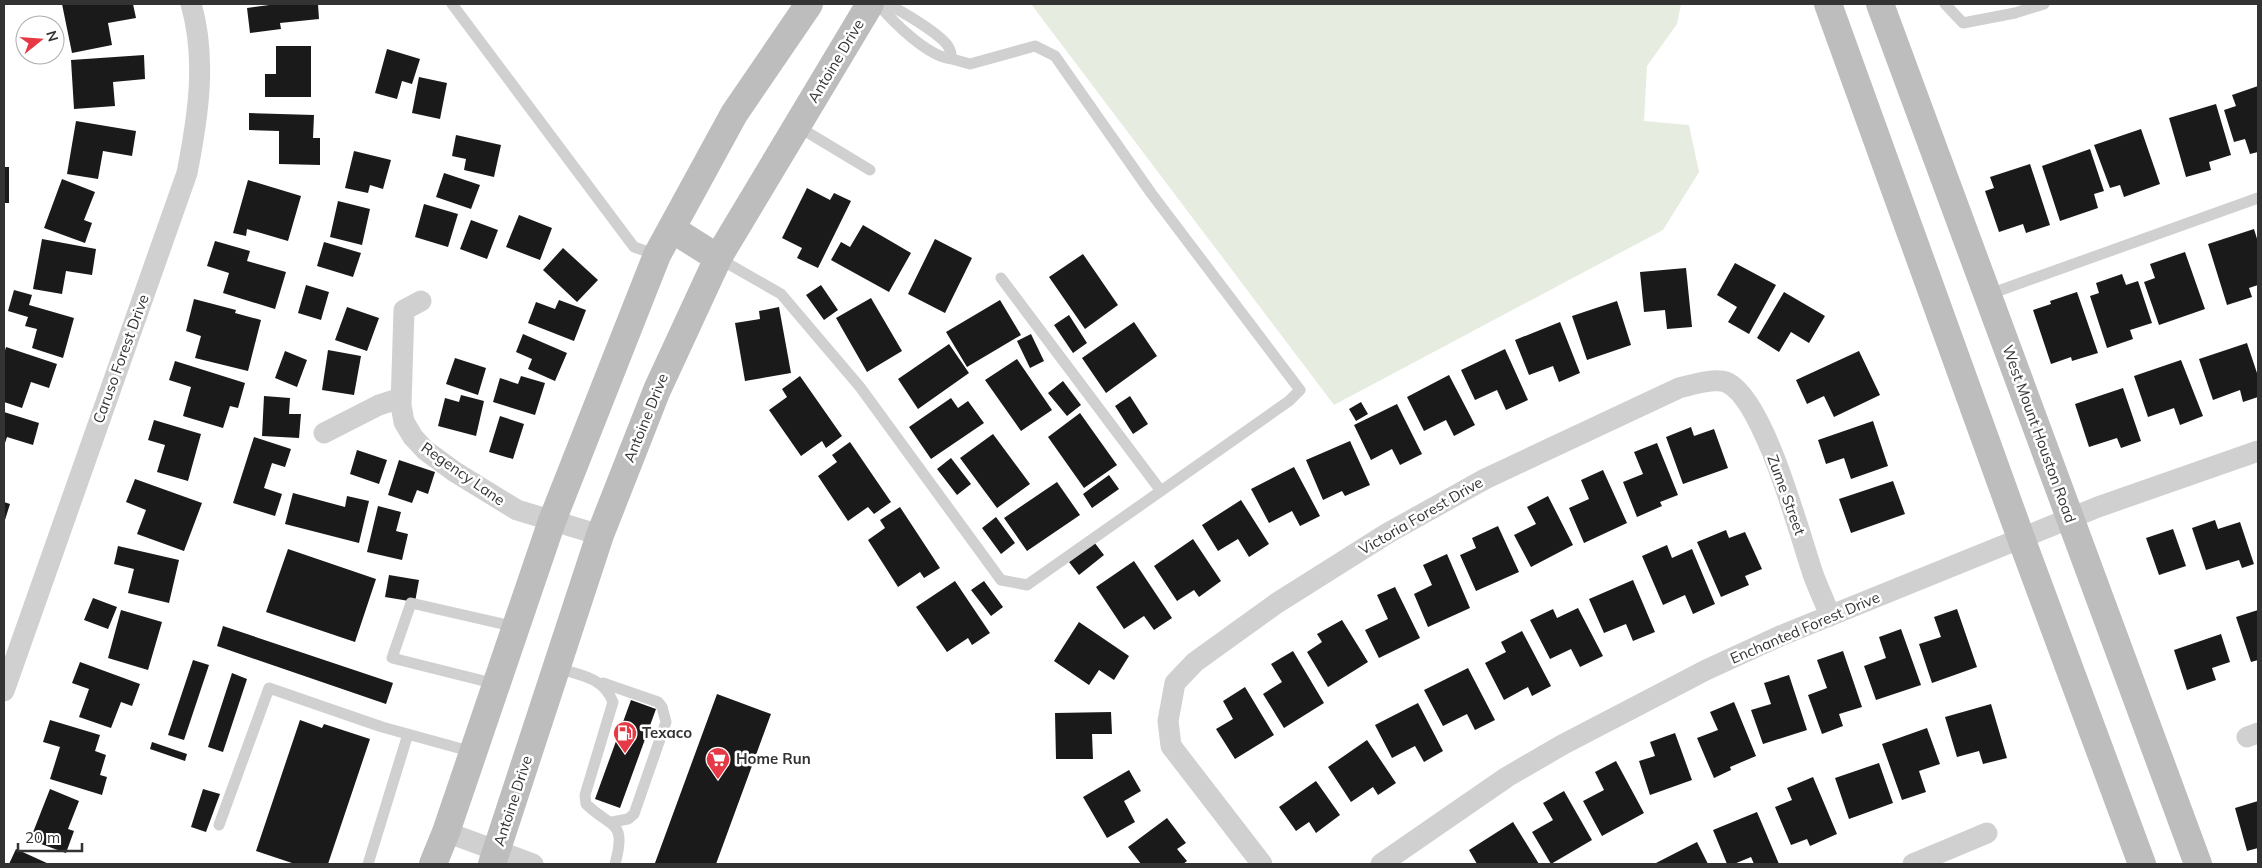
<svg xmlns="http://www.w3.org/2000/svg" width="2262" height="868" font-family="Mulish,sans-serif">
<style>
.green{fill:#e6ecdf}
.building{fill:#1a1a1a}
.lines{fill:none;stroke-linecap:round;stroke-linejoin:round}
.service{stroke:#d0d0d0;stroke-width:11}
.minor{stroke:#d0d0d0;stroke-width:21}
.secondary{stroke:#bdbdbd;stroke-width:28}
.labels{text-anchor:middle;stroke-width:5;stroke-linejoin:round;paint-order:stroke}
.street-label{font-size:15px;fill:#333;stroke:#fff}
.poi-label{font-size:15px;font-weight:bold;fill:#333;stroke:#fff;text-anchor:start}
</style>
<rect width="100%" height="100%" fill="#fff"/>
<path class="green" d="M1031,4H1681L1677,24L1647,66L1644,121L1689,125L1699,172L1663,230L1334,405Z"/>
<path class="building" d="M62,4H133L136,18L108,23L112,45L72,53Z
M277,4H318L319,19L280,23L281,29L250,33L247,8Z
M276,46H311V97H265V74H276Z
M387,49L420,59L412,84L402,81L397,99L375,93Z
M144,55L145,79L113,82L115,106L74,109L71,60Z
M419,77L447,83L440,119L412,113Z
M2258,86V152L2250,154L2245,139L2234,142L2224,110L2236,106L2232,95Z
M2216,104L2231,155L2209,162L2211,170L2186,177L2169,118Z
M249,113L314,115L313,138H320V165L279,164V131L249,130Z
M76,121L136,131L132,156L103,151L98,179L67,174Z
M2141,129L2160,184L2124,197L2120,185L2110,188L2094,145Z
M456,135L501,145L494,177L464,170L466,159L452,156Z
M2090,149L2104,191L2094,194L2098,208L2060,221L2042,166Z
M354,151L391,160L383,189L370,185L368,193L345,188Z
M2030,164L2050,225L2026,233L2023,224L1999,232L1985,191L1994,188L1990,177Z
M4,167H9V203H4Z
M444,173L480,185L471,209L436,197Z
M62,179L95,192L84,220L92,223L85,243L44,228Z
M248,180L301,196L288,241L247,229L246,236L233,233Z
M807,188L830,200L834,193L851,201L818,268L797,258L802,248L782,238Z
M338,201L370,209L362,245L330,237Z
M424,204L458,214L448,247L415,237Z
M519,215L552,228L540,260L506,247Z
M471,220L498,230L487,259L460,249Z
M863,225L911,253L889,292L831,260L841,242L850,247Z
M2254,229L2258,242V285L2249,288L2252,297L2227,305L2208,244Z
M42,239L96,249L92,275L66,271L62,294L33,289Z
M935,239L972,258L945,313L908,294Z
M215,241L250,251L247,261L286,272L275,309L223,293L229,273L207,266Z
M324,242L361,253L353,277L317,266Z
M563,248L598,280L577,302L543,270Z
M2185,252L2205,309L2159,325L2144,282L2155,278L2150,264Z
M1083,254L1118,305L1085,329L1049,277Z
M1735,263L1776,285L1749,334L1728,322L1737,307L1717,295Z
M1686,268L1692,327L1667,329L1665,310L1644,312L1640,272Z
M2122,274L2126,285L2138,281L2152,323L2130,330L2133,339L2107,348L2090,296L2099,293L2096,283Z
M306,285L329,292L321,320L298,313Z
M821,285L838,310L824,320L806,295Z
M14,290L32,295L29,305L74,318L63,358L32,348L37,329L25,326L28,317L8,311Z
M1784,292L1825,316L1809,343L1791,332L1779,352L1757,338Z
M2077,292L2098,353L2072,361L2071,357L2051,364L2033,310L2051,304L2050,301Z
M871,298L902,351L867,372L836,318Z
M194,299L236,310L235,313L261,320L248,371L195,358L201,336L186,331Z
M559,300L586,310L574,341L528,323L536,302L555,309Z
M1000,300L1021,335L967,367L946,332Z
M1617,301L1631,345L1587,360L1572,316Z
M347,307L379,318L367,351L335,340Z
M779,307L791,373L745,381L735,323L760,319L759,311Z
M1069,315L1087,343L1073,353L1054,325Z
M1134,322L1157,356L1106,393L1082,358Z
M1560,322L1580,373L1559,382L1553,366L1529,375L1515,340Z
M523,334L567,353L555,381L528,369L532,359L516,352Z
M1031,334L1044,361L1030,368L1017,341Z
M2247,343L2258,376V397L2243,402L2240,390L2213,400L2199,359Z
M949,344L969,373L918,409L898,379Z
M6,347L57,364L49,388L31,382L22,408L4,402V354Z
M1505,349L1528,400L1506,410L1497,390L1475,400L1461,370Z
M328,350L361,356L354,395L322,390Z
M285,351L307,360L297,387L275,378Z
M1859,351L1880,395L1834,417L1824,396L1807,404L1796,380Z
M455,358L486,368L478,395L446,384Z
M1017,359L1052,410L1021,431L985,380Z
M2181,360L2203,416L2180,425L2174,408L2148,417L2134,376Z
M175,361L245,383L238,408L230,406L223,428L183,416L191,387L169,380Z
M1449,375L1475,425L1454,436L1446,420L1424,431L1407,397Z
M521,376L545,383L535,415L493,402L500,378L518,384Z
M800,376L842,436L826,448L822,441L801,456L769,410L787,397L782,389Z
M1063,381L1081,405L1067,416L1048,393Z
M2123,388L2141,441L2121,448L2117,438L2089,447L2075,404Z
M461,395L484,401L476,436L438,426L445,398L459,402Z
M264,396L290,398L289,414H301L299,438L262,436Z
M1130,396L1148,424L1133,434L1115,406Z
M951,398L958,408L968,401L984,423L931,459L909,427Z
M1361,402L1368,414L1356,421L1349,409Z
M1397,404L1422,454L1400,465L1392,449L1371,460L1354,425Z
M4,412L39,423L33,445L7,437L4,446Z
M1080,413L1117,465L1084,488L1048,437Z
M500,416L524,424L513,459L489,452Z
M154,420L201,434L188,481L157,472L165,445L148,440Z
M1873,421L1888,466L1851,479L1844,458L1826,464L1818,440Z
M1691,427L1694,436L1714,429L1728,468L1683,484L1666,437Z
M993,434L1030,484L997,508L960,458Z
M254,437L291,449L285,467L272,463L264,488L282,494L275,516L233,503Z
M1350,441L1370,485L1345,496L1342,491L1323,500L1306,460Z
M850,442L891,502L874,514L868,507L848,521L818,476L837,462L832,455Z
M1657,443L1678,495L1660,502L1662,506L1637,517L1623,482L1643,474L1634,452Z
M357,450L387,460L379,484L350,474Z
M951,458L971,484L957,495L937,469Z
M399,460L435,472L428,494L417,490L412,503L388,495Z
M1294,467L1320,516L1300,526L1292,511L1269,523L1251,489Z
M1603,470L1627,523L1584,543L1569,508L1589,499L1581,480Z
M1109,475L1119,489L1092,508L1083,494Z
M135,479L202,503L184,551L137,534L146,510L126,502Z
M1893,481L1905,514L1851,533L1839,499Z
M1057,482L1080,515L1027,551L1004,518Z
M293,493L345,507L347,496L369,501L359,543L285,524Z
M1548,496L1573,545L1531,567L1514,535L1536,524L1527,507Z
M1241,500L1269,544L1249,557L1238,539L1218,551L1202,525Z
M4,502L10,504L4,523Z
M378,506L401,512L396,531L408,534L402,560L367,552Z
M900,507L940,568L924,578L920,572L898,587L868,540L885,528L880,520Z
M996,517L1015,543L1001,554L982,528Z
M2215,520L2218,529L2240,522L2254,564L2242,568L2239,560L2206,570L2192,528Z
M1498,526L1519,572L1476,591L1460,555L1476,548L1472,538Z
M2173,529L2186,566L2159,575L2146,538Z
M1726,530L1729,538L1745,532L1762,569L1745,576L1749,585L1721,597L1697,542Z
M1193,539L1221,581L1199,597L1194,590L1177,601L1154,566Z
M1094,542L1104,555L1079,575L1069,562Z
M1667,545L1672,558L1692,549L1715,604L1693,614L1685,595L1663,605L1642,556Z
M118,546L179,560L169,603L128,593L134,569L114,564Z
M288,549L376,579L355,642L266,612Z
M1447,554L1470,608L1428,627L1414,594L1432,585L1423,565Z
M1134,561L1172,618L1154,630L1144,616L1124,629L1096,587Z
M389,575L419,580L415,602L385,597Z
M1633,580L1655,632L1633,641L1626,624L1604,633L1589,599Z
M955,581L990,633L972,645L968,638L947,652L916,607Z
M984,581L1003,607L991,616L971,590Z
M1395,587L1420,638L1379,658L1365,630L1388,619L1377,595Z
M93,598L117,607L108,629L84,620Z
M1578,608L1603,656L1580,667L1571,649L1550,659L1530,620L1553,609L1557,618Z
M1957,609L1977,667L1932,683L1919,644L1941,637L1934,617Z
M121,610L162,622L148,670L108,658Z
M2258,610V660L2251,662L2236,617Z
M1342,620L1368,662L1328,687L1307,652L1322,642L1317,634Z
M1079,622L1129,656L1114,680L1099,670L1089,685L1054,661Z
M223,626L393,683L386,704L217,646Z
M1901,629L1921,685L1876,700L1864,666L1886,658L1879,637Z
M1522,631L1551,686L1532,696L1528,687L1504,700L1485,663L1506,652L1501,642Z
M2221,634L2230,662L2212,668L2216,680L2187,690L2174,650Z
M1293,651L1324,703L1284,728L1263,694L1282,682L1271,664Z
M1843,651L1862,707L1839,714L1843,726L1822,734L1808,695L1827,688L1817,660Z
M193,660L209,665L184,740L168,735Z
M80,662L140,684L132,706L121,702L111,728L79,717L89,689L72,683Z
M1468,668L1495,720L1475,730L1467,714L1443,726L1424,690Z
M232,673L247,679L223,752L208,747Z
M1789,675L1807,730L1763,744L1751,710L1771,704L1764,683Z
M1245,687L1274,735L1235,759L1216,729L1233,719L1223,701Z
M717,694L771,714L716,864H658L655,863Z
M631,700L656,709L620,808L595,799Z
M1734,702L1756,756L1730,767L1731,770L1714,778L1697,738L1718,730L1710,712Z
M1418,703L1443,751L1424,762L1415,746L1392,758L1375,725Z
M1991,704L2007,758L1983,764L1979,751L1957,757L1945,717Z
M1111,712L1112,734H1092L1093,759H1056L1055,713Z
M50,720L100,735L95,751L106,755L100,775L107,777L102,795L50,779L60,747L43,742Z
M300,720L322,728L324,724L370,739L328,864H295L256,851Z
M1927,728L1940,764L1919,771L1926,792L1902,800L1882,744Z
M1675,733L1692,780L1650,795L1639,761L1655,756L1650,742Z
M1367,740L1396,783L1378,795L1373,787L1351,802L1328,767Z
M152,742L187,754L185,761L150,749Z
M1616,761L1644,813L1602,836L1583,801L1604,790L1595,772Z
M1879,763L1893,803L1849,819L1835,778Z
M1129,770L1141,791L1124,801L1135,822L1107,838L1083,797Z
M1813,777L1837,834L1810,846L1807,839L1791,845L1775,807L1792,800L1787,788Z
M1316,781L1340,815L1316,833L1309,822L1296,831L1279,807Z
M50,789L79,801L68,829L74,831L66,853L30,840Z
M203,789L220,794L206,832L191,827Z
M1564,791L1592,840L1551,864L1532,832L1553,820L1543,803Z
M2258,801V848L2247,851L2235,808Z
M1757,812L1779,864H1754L1751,857L1734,864H1727L1713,830Z
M1167,818L1186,843L1177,849L1187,861L1183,864H1141L1128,847Z
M1513,822L1539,864H1477L1469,850Z
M1697,842L1708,864H1657L1656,863Z
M16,849L49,864H9Z"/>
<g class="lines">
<path class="service" d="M452,4L634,247L657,255
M878,4C893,22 928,57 952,59C951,56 951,51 949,48C944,36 899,9 886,4
M1945,4L1963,23L2015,13L2044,4
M797,126L870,170
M718,258L781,294L860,387L1001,580L1027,585L1289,401L1300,390L1151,193L1055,56L1035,46L970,64L952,59
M1001,278L1161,491
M1987,295L2258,198
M557,668C580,675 603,677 613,702L585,795L586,804C612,829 627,820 615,864
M603,683L658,702L662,707L666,722L634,814L628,819L612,822
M496,684L392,658L411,603L516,627
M219,825L269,688L382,727L473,752
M368,864L408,734"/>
<path class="minor" d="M421,301L404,310L401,405L404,422L413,437L425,450L455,472L517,510L600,535
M324,433L379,405L401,398
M4,691L187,173C198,117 207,59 191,4
M2247,737L2258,733
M446,832L533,864
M1262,864L1171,746L1168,721L1175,683L1195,662L1277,603L1388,533L1485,479L1679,388C1691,385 1716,377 1728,383C1765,402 1799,533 1813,574C1818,588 1825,602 1830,616
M1381,864L1507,777L1562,745L1706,670L1780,636L2098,507L2258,451
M1913,864L1987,833"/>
<path class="secondary" d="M1828,4L2021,538L2142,864
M1880,4L2198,864
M672,229L718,258
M433,864L446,832L552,521L657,255L734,114L809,4
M492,864L600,535L657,390L719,256L870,4"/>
</g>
<defs>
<g id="fuel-pin" transform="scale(1.25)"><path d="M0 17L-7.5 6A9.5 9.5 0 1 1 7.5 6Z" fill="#e63946" stroke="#fff"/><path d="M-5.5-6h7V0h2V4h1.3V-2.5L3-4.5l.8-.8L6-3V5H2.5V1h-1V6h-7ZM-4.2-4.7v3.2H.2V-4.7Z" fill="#fff"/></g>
<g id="supermarket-pin" transform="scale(1.25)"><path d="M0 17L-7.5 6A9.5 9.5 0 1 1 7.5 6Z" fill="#e63946" stroke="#fff"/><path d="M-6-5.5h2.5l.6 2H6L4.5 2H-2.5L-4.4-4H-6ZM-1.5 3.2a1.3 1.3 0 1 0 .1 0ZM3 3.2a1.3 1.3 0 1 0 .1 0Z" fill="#fff"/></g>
</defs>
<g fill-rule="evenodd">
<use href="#fuel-pin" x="625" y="733"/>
<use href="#supermarket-pin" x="718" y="759"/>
</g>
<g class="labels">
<g class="street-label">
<text transform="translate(836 61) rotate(-59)" y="5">Antoine Drive</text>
<text transform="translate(121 359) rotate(-70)" y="5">Caruso Forest Drive</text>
<text transform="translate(646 418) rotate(-68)" y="5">Antoine Drive</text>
<text transform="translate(2039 434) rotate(70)" y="5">West Mount Houston Road</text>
<text transform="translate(463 474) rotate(35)" y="5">Regency Lane</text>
<text transform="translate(1786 495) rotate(70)" y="5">Zume Street</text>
<text transform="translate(1421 516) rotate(-30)" y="5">Victoria Forest Drive</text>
<text transform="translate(1805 628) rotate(-23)" y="5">Enchanted Forest Drive</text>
<text transform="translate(513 801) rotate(-72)" y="5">Antoine Drive</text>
</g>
<g class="poi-label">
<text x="642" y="738">Texaco</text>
<text x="736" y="764">Home Run</text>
</g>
</g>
<rect width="2262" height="868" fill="none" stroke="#333333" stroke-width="10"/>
<g transform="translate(40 40) rotate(73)"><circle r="24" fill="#ffffff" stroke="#adadad"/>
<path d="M0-4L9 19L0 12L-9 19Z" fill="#e63946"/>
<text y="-8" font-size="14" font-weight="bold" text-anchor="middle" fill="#333333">N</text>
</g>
<path d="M18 843v8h64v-8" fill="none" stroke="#333333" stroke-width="2.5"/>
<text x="25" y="843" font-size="15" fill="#333333" stroke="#ffffff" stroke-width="4" paint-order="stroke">20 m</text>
</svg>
